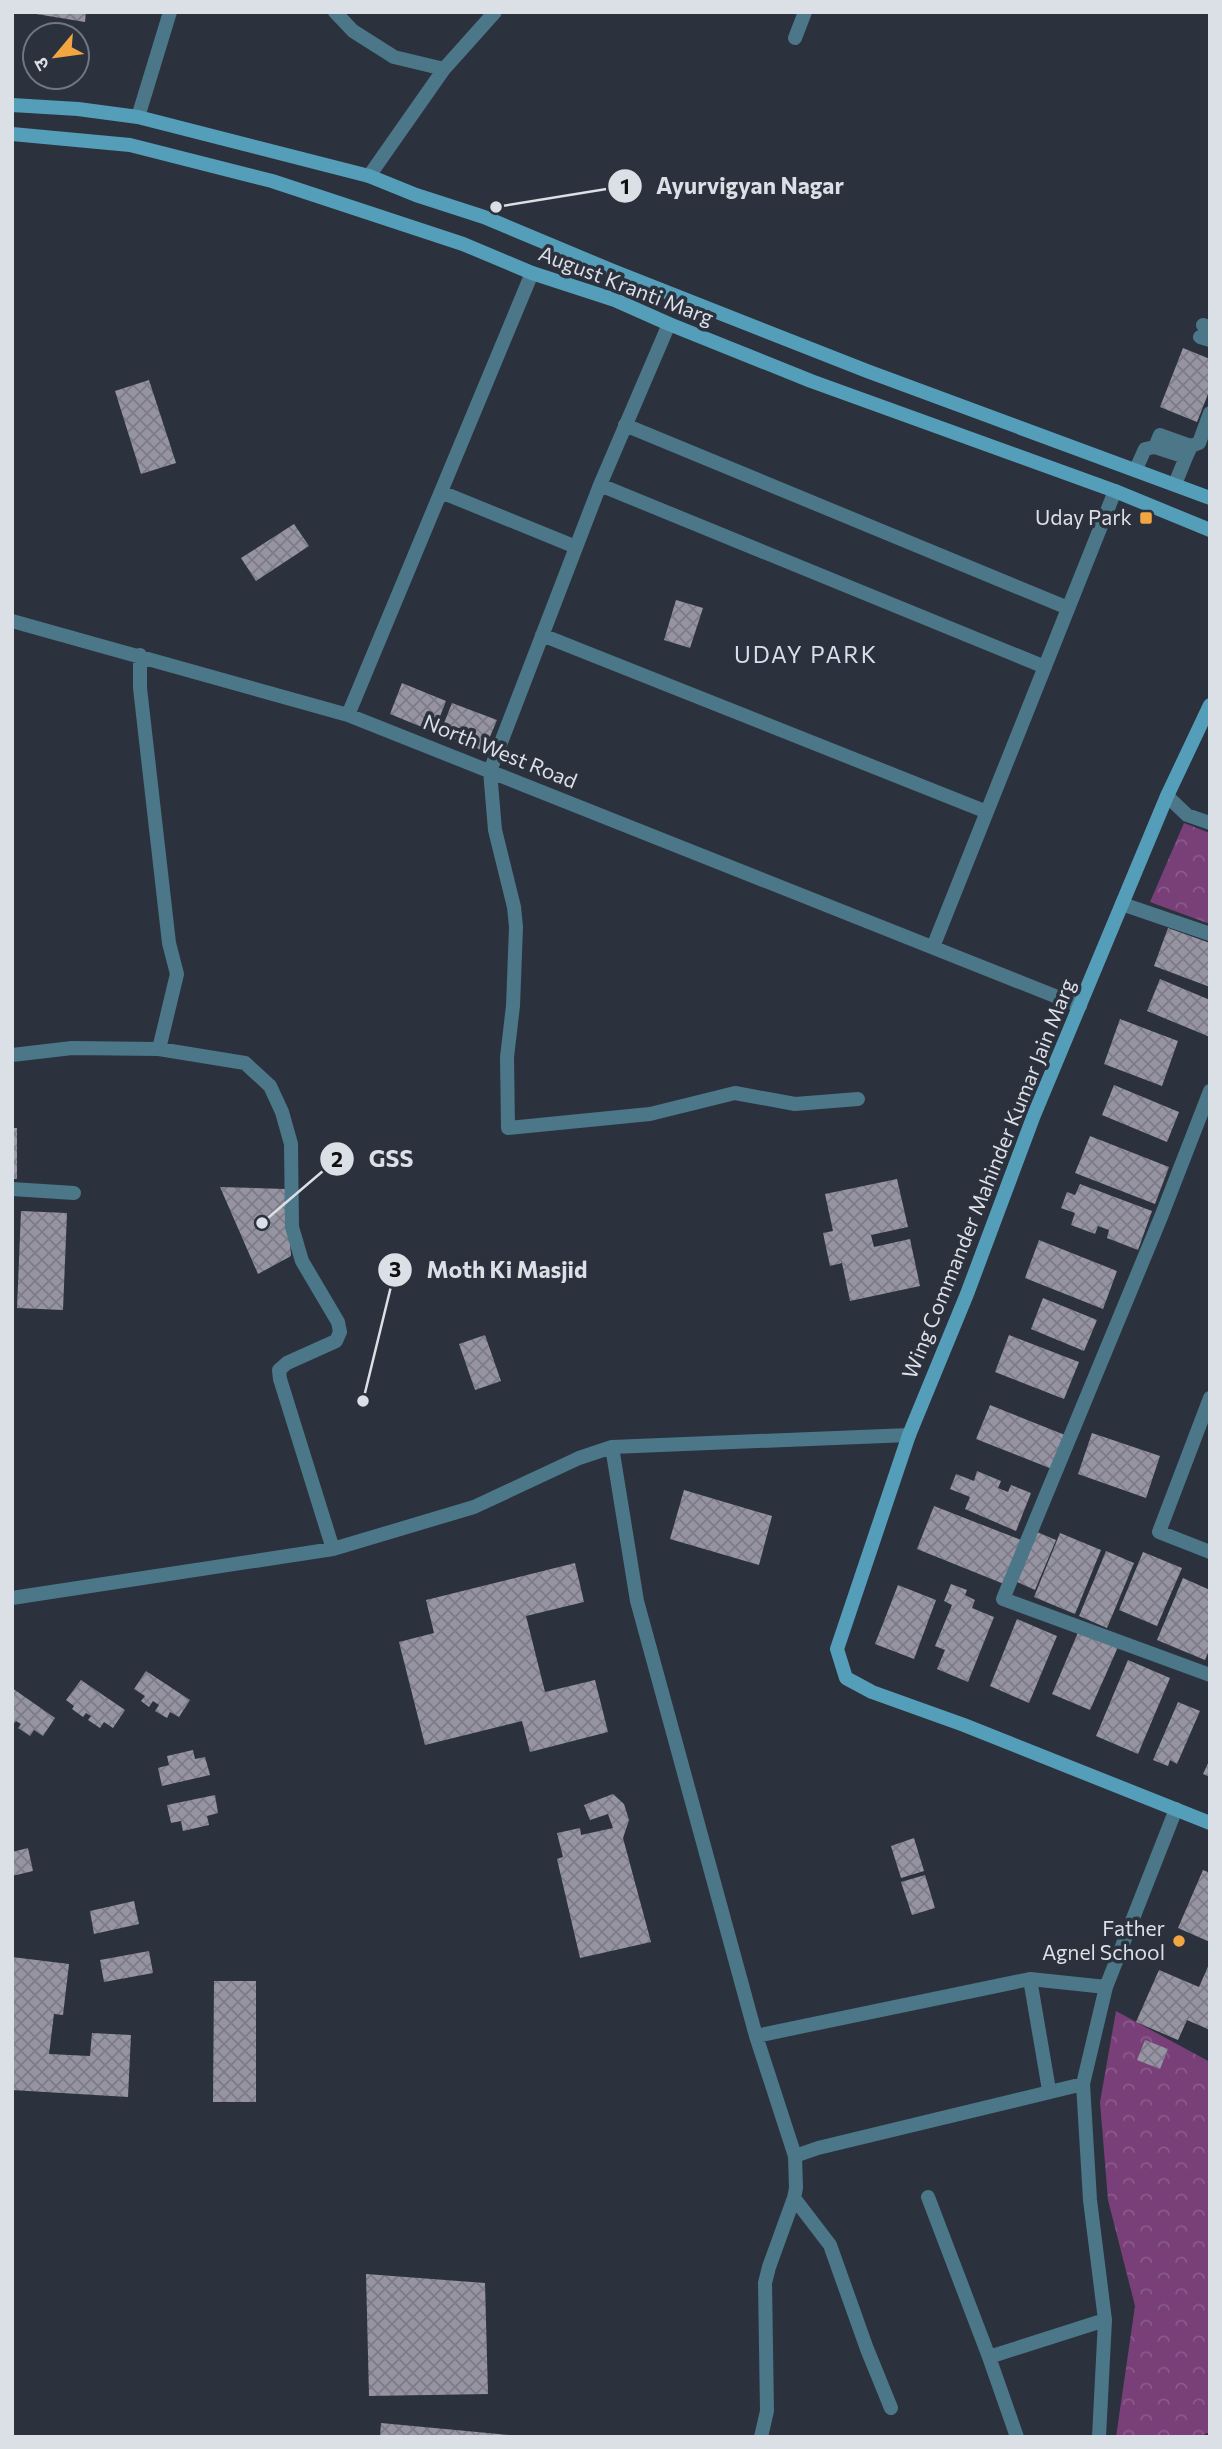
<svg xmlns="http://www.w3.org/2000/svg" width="1222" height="2449" font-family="Commissioner,'Noto Sans Devanagari',sans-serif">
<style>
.park{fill:url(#park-crowns)}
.building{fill:url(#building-cross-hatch)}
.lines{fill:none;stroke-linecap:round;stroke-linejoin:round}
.street{stroke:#4b7788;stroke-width:14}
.secondary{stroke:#559eb9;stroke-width:14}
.poi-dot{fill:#f2a541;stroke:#2b323d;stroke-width:2.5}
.labels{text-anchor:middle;stroke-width:7;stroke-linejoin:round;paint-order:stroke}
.street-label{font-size:21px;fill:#dbdfe6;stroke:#2b323d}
.poi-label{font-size:21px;fill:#dbdfe6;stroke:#2b323d;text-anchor:end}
.neighbourhood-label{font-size:23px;letter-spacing:2px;fill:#d6dfed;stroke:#2b323d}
.leader{fill:none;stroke:#dbdfe6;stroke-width:2.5}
.callout-dot{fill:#dbdfe6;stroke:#2b323d;stroke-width:2.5}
.mark-label{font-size:21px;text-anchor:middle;font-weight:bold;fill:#111}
.callout-label{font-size:23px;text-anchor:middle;font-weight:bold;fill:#dbdfe6;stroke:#2b323d;stroke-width:7;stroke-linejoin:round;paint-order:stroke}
</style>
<defs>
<pattern id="park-crowns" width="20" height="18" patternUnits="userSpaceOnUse" patternTransform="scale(1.75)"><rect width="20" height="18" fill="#783f78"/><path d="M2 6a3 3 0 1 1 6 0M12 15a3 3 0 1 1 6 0" fill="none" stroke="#8b5a8b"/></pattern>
<pattern id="building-cross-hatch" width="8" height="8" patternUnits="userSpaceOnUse" patternTransform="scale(1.75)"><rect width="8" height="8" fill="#9693a2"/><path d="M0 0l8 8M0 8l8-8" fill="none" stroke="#7d7b86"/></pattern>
</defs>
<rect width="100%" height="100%" fill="#2b323d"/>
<path class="park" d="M1184,823L1210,833V924L1150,902Z
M1116,2011L1210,2062V2432L1198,2437H1116L1135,2306L1108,2200L1100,2102Z"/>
<path class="building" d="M24,12H86L85,22Z
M1183,348L1210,359V389L1197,422L1160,407Z
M149,380L176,463L141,474L115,391Z
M294,524L309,546L256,581L241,558Z
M676,600L703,608L690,648L664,640Z
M402,683L446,701L434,732L390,714Z
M452,703L497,720L484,751L440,733Z
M1168,928L1210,943V987L1154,966Z
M1160,979L1210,1000V1037L1147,1011Z
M1120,1019L1178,1041L1162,1086L1104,1064Z
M1114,1085L1179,1112L1167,1142L1102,1115Z
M12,1128H17V1179H12Z
M1090,1136L1169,1167L1155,1204L1075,1173Z
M897,1179L908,1227L871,1235L874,1247L910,1239L920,1286L850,1301L842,1263L830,1266L823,1233L833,1231L825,1194Z
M1080,1184L1152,1211L1138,1250L1107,1238L1109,1230L1098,1226L1095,1234L1071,1225L1075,1213L1061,1208L1067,1192L1075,1195Z
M220,1187L286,1189L291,1256L258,1274Z
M21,1211L67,1213L63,1310L17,1308Z
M1039,1240L1117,1271L1103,1309L1025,1278Z
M1043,1298L1097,1320L1084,1351L1031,1329Z
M485,1335L501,1381L475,1390L459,1344Z
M1009,1335L1079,1362L1064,1399L995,1372Z
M990,1405L1065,1435L1052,1469L976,1439Z
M1092,1433L1160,1456L1146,1498L1078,1474Z
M977,1471L1001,1481L998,1488L1008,1492L1011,1485L1031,1493L1016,1531L965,1509L970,1497L950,1489L956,1474L974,1481Z
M684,1490L772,1516L759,1565L670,1539Z
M934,1506L1021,1540L1004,1584L917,1549Z
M1037,1532L1056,1540L1035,1590L1015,1581Z
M1060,1533L1101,1550L1075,1614L1034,1597Z
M1106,1551L1134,1563L1107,1628L1079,1616Z
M1143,1552L1182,1568L1157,1626L1119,1610Z
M575,1563L584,1602L526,1616L545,1692L595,1680L608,1732L530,1752L522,1721L425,1745L399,1642L434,1633L426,1600Z
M1183,1578L1210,1590V1648L1205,1660L1157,1640Z
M951,1584L967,1590L965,1595L975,1600L972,1608L994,1617L968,1682L937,1669L945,1650L935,1646L952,1605L944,1601Z
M898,1585L936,1600L914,1659L875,1644Z
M1017,1619L1057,1636L1029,1703L990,1686Z
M1079,1630L1118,1647L1090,1710L1052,1694Z
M1128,1660L1170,1678L1138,1754L1096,1736Z
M146,1671L190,1700L179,1717L170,1712L167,1718L155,1711L159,1705L153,1701L149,1707L141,1701L145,1696L134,1689Z
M81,1680L125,1710L113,1728L104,1722L100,1728L88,1720L91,1716L86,1713L83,1717L72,1709L74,1706L66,1700Z
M12,1688L55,1718L43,1736L34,1730L30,1736L18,1728L21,1724L16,1721L12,1726Z
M1178,1702L1200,1711L1177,1764L1170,1760L1168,1766L1153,1760Z
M193,1750L195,1759L205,1757L210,1775L162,1786L158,1768L169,1765L167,1756Z
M1210,1759V1777L1203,1774Z
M613,1794L624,1804L629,1820L623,1838L651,1942L580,1958L557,1859L563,1857L557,1833L580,1828L581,1835L613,1828L608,1814L590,1820L584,1805Z
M215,1795L218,1813L207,1816L209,1825L183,1831L181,1821L171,1823L167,1805Z
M914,1838L924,1871L901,1878L891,1846Z
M28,1848L33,1871L12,1876V1852Z
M1203,1870L1210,1873V1942L1178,1928Z
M925,1875L935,1908L912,1915L901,1882Z
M134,1901L139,1924L94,1934L90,1911Z
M149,1951L153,1973L104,1982L100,1960Z
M12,1957L69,1964L63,2015L54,2014L49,2054L90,2056L92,2033L131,2035L128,2097L12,2090Z
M1210,1962V2030L1187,2020L1178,2040L1136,2022L1159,1970L1199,1987Z
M214,1981H256V2102H213Z
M1145,2040L1168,2049L1160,2069L1137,2060Z
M366,2274L485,2283L488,2394L369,2396Z
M381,2423L509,2435V2437H380Z"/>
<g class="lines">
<path class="street" d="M335,12L353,31L394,57L444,69
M795,38L805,12
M138,117L170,12
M369,176L444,69L495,12
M669,324L600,485L490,771L495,830L514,907L516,927L513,1006L507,1057L508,1128L650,1114L735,1093L795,1104L858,1099
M1203,325L1210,327
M1200,337L1210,340
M625,425L1068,608
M1155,447L1160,435L1191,446
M1186,457L1191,446L1199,443L1210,413
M1136,469L1145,449L1155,447L1186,457L1175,484
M600,485L1045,667
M441,492L576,547
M12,621L348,715L1080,1006
M542,635L987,812
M140,655V688L169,943L177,974L159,1049
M348,715L532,273
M1167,796L1187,815L1210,823
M1122,904L1210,934
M933,947L1115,491
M12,1055L72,1048L159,1049L245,1063L270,1086L282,1112L291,1144L292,1227L302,1261L338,1322L340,1332L336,1341L287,1363L279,1370L280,1379L333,1549
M1210,1091L1161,1217L1003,1599L1210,1675
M12,1189L74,1193
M1210,1398L1159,1532L1210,1552
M612,1447L637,1601L756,2036L795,2156L796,2188L794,2198L769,2267L765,2283L767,2411L761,2437
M12,1598L333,1549L474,1507L579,1458L612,1447L909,1435
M1030,1979L1049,2090
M756,2036L1030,1979L1106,1987
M795,2156L818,2148L1083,2084
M928,2197L989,2357L1017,2437
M794,2198L830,2245L867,2349L891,2408
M989,2357L1105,2320
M1099,2437L1105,2320L1090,2200L1083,2084L1106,1987L1176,1809"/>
<path class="secondary" d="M12,105L78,109L138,117L369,176L416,195L484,217L613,271L867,371L1210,498
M12,134L130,145L272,181L463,244L532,273L615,300L669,324L811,381L1115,491L1210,530
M1210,705L1167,796L1034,1115L967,1294L909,1435L837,1649L846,1678L872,1692L964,1725L1210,1823"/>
</g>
<g class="poi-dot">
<rect x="1139" y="511" width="14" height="14" rx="3.5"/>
<circle cx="1179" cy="1941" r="7"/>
</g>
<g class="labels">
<g class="street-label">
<text transform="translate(626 286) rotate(21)" y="7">August Kranti Marg</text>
<text transform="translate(500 752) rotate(22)" y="7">North West Road</text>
<text transform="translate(989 1179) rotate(-68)" y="7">Wing Commander Mahinder Kumar Jain Marg</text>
</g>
<g class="poi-label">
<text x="1132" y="525">Uday Park</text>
<text x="1165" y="1936">Father<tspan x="1165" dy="24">Agnel School</tspan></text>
</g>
<g class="neighbourhood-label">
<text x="806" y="663">UDAY PARK</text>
</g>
</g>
<path class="leader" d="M496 207L625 186M262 1223L337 1159M363 1401L395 1270"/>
<g class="callout-dot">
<circle cx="496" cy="207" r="7"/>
<circle cx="262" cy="1223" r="7"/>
<circle cx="363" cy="1401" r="7"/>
<circle cx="625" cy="186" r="18"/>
<circle cx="337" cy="1159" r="18"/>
<circle cx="395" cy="1270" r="18"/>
</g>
<g class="mark-label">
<text x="625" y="194">1</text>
<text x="337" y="1167">2</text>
<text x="395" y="1277">3</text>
</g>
<g class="callout-label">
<text x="750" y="194">Ayurvigyan Nagar</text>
<text x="391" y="1167">GSS</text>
<text x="507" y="1278">Moth Ki Masjid</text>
</g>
<rect width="1222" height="2449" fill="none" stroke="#dbdfe6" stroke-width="28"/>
<g transform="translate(56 56) rotate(241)"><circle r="33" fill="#2b323d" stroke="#717781" stroke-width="2"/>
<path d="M0-5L12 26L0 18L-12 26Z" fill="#f2a541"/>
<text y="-10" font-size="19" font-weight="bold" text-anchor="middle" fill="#dbdfe6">उ</text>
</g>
</svg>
